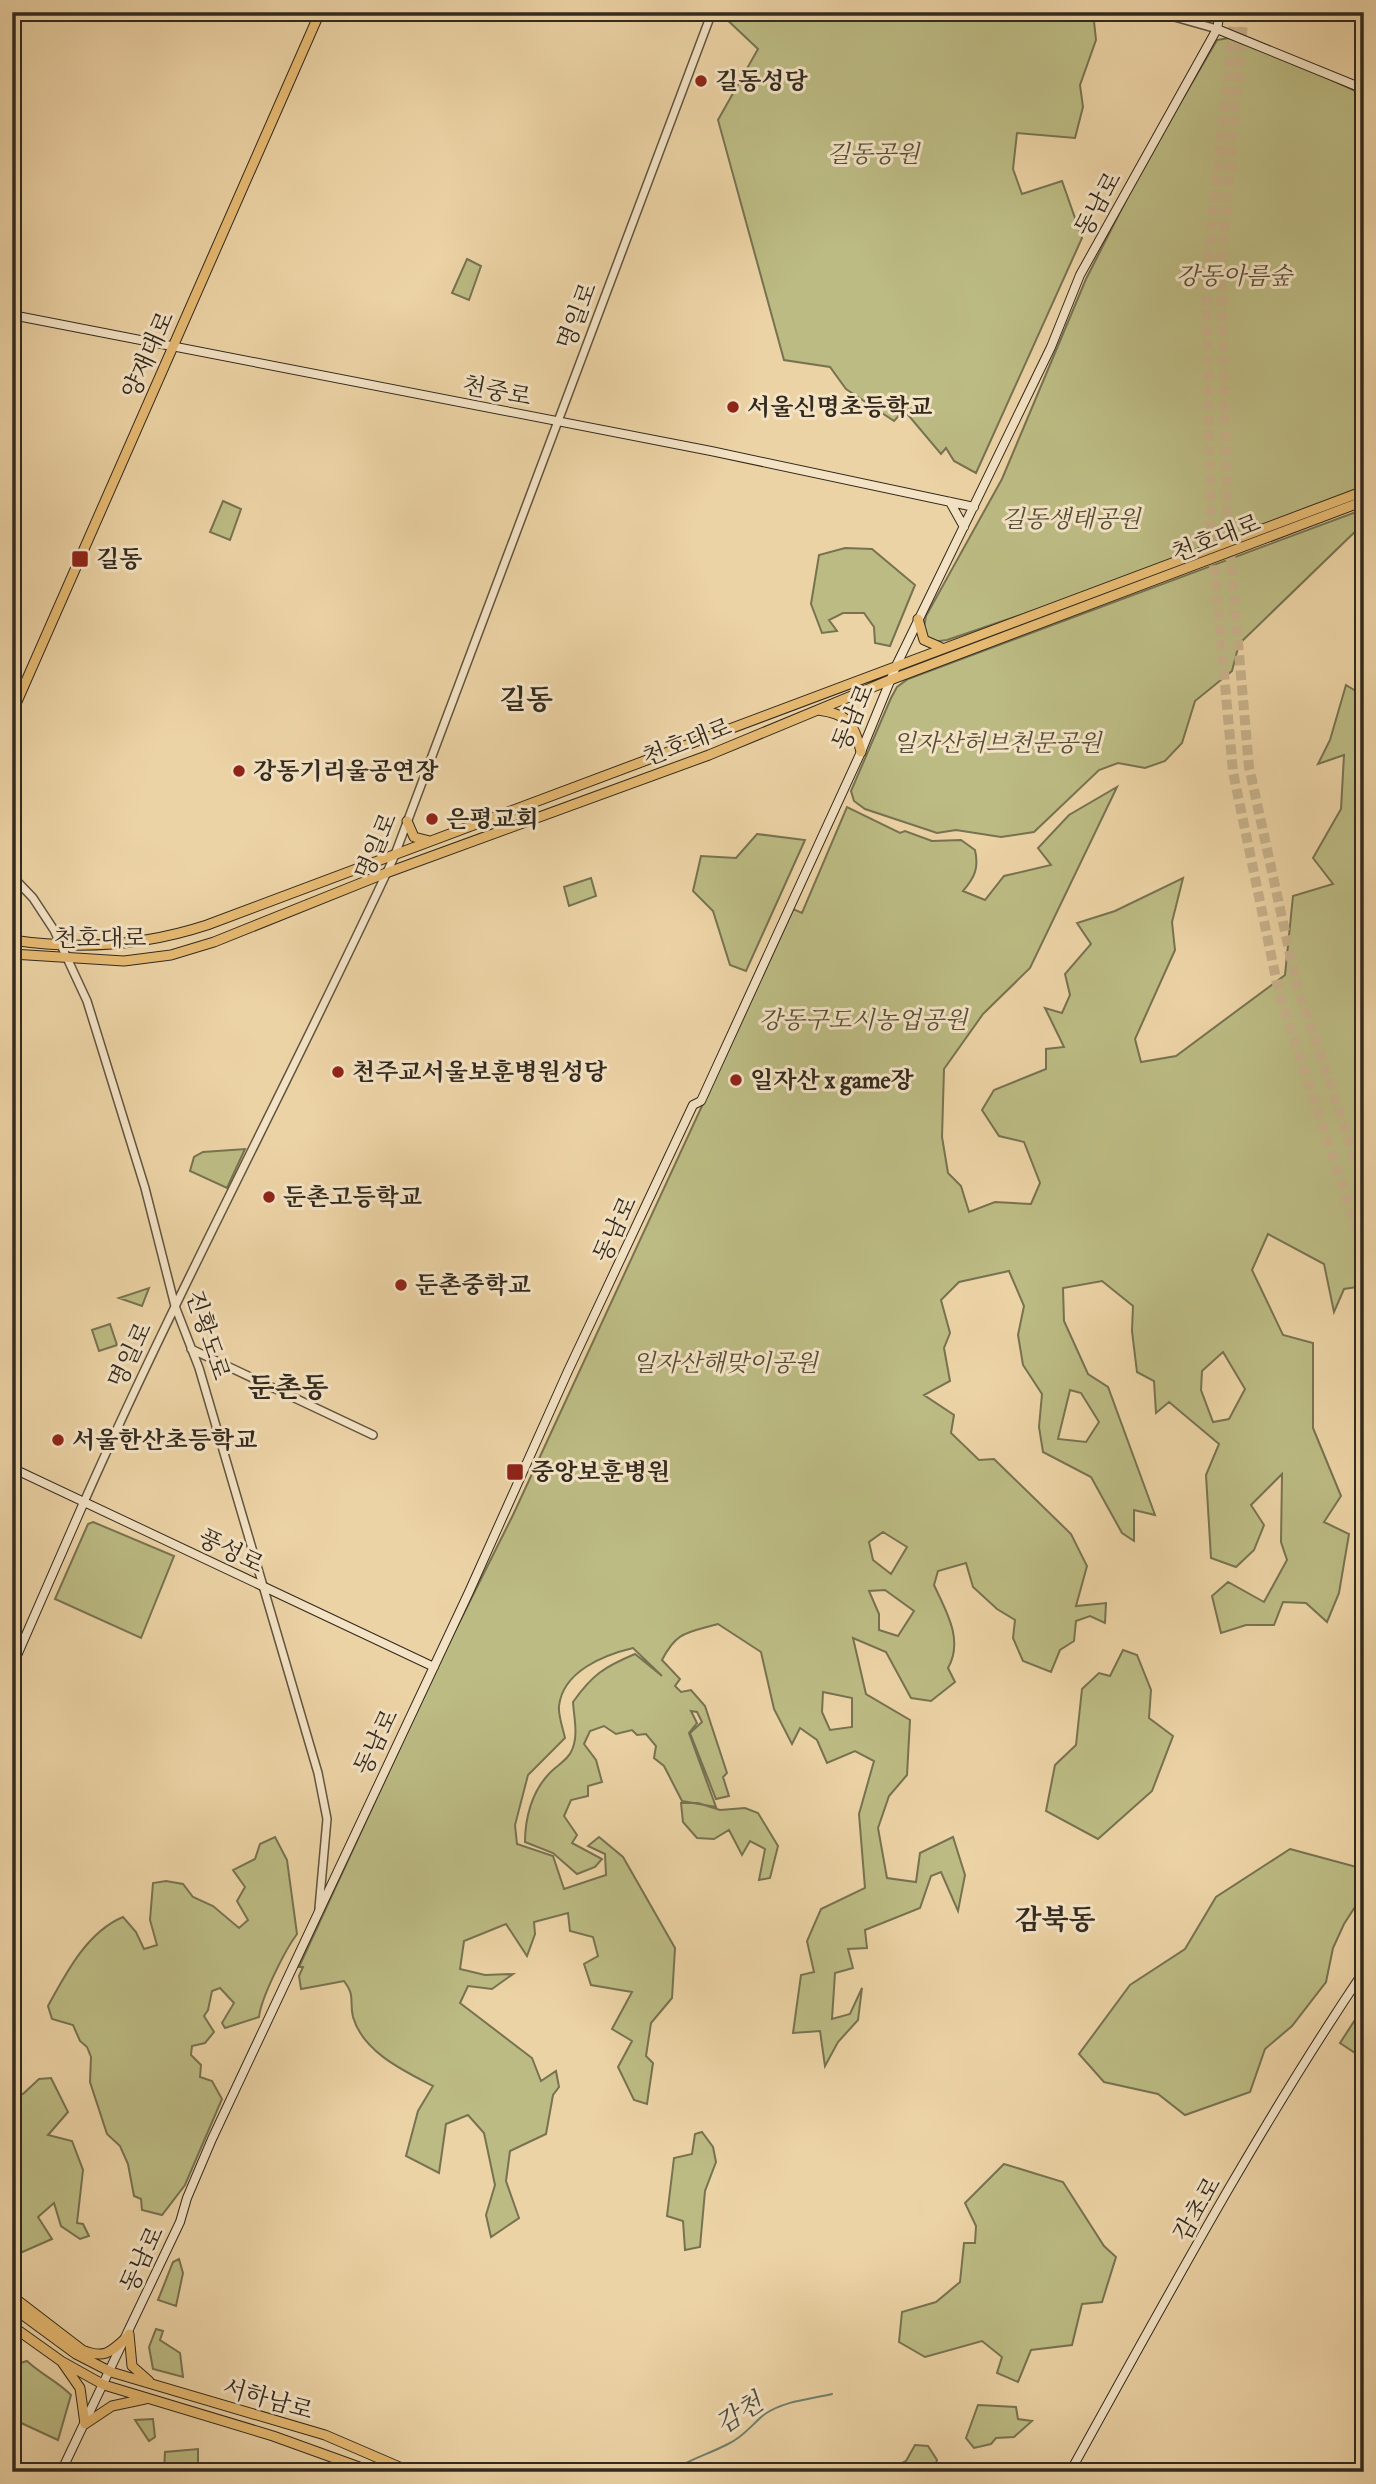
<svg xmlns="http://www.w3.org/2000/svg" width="1376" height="2484" font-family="'IM FELL Double Pica','Noto Serif KR',serif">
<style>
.green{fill:#bcbb83;stroke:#777251;stroke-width:2;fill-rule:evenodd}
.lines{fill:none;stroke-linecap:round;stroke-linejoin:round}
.stream{stroke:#70806e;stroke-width:2}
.motorway-tunnel{stroke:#c7b18a;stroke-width:10;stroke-dasharray:10 5;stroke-linecap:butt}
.tertiary-casing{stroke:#605440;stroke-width:10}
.secondary-casing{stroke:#322a1f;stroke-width:10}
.primary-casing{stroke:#322a1f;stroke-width:11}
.tertiary{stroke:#f3e2c4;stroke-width:7}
.secondary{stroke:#f3e2c4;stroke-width:8}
.primary{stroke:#e6ba72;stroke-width:9}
.poi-dot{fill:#8f2418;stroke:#f3e2c4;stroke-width:2.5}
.labels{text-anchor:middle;stroke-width:6;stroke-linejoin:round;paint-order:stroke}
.poi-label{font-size:24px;font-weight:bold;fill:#322a1f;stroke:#f3e2c4;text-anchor:start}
.park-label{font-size:24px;font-style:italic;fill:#544e38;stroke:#f3e2c4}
.street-label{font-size:24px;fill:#322a1f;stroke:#f3e2c4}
.water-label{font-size:26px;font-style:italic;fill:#4c4e40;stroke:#f3e2c4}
.quarter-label{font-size:28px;font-weight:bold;fill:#322a1f;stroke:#f3e2c4}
</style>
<rect width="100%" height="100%" fill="#ecd3a5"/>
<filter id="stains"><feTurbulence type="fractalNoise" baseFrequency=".00286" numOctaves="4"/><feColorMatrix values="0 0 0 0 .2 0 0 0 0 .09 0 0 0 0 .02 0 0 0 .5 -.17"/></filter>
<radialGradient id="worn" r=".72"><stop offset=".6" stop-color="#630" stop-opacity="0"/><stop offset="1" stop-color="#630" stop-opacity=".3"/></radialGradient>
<path class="green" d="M723,12H892L967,18L968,12H1093L1096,40L1080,85L1083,107L1075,138L1017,133L1013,169L1022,194L1062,181L1082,238L976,473L954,461L946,448L941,454L904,410L894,421L846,389L830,367L784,360L718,120L758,49L722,15Z
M1229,38L1300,65L1364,95V492L1218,548L947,640L932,642L923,632L926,616L1002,479L1086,279L1144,165L1217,40Z
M467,259L481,266L469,300L452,293Z
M223,501L241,509L230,540L210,532Z
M1364,509V523L1239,644L1232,671L1195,701L1182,743L1165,761L1145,768L1118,763L1099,770L1034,832L1001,837L956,830L937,833L865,809L854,801L851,791L891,698L897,687L908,679Z
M845,548L872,549L915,585L890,646L875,643L874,627L864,613H843L829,620L837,631L822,633L811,604L819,555Z
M1346,685L1364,696V1286L1344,1289L1334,1312L1324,1264L1268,1234L1252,1270L1283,1335L1313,1343V1428L1341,1496L1324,1522L1349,1534L1339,1593L1327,1622L1306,1603L1283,1602L1274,1625H1246L1221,1633L1212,1596L1228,1582L1264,1602L1287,1560L1281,1542L1282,1474L1251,1505L1264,1525L1254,1550L1236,1567L1211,1558L1206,1475L1219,1444L1169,1402L1156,1413L1154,1381L1137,1372L1132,1331L1133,1306L1102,1281L1063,1288L1064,1321L1088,1374L1108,1387L1155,1515L1134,1510V1541L1122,1533L1091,1477L1043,1452L1039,1427L1042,1394L1023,1365L1018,1335L1024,1306L1009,1271L959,1282L941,1300L950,1333L944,1348L950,1381L924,1395L954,1415L951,1433L979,1460L994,1459L1071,1534L1087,1566L1076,1606L1106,1603L1105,1623L1090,1616L1076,1621L1074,1641L1060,1650L1051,1672L1023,1661L1013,1638L1015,1620L997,1609L973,1587L966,1563L938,1571L934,1585C946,1611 964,1640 948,1668L955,1682L931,1701L911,1698L886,1652L853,1638L866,1694L910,1720L907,1775L889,1796L878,1828L887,1878L916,1882L920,1853L953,1837L965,1875L958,1911L941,1872L931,1876L920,1908L865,1930L867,1948L848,1949L853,1968L835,1973L832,2019L850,2014L862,1988L858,2020L838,2042L825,2066L820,2031L793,2033L801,1975L814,1972L807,1941L821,1909L865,1888L859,1814L874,1761L855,1751L827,1763L817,1740L800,1728L792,1744L774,1709L761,1652L718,1624C687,1633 677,1631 662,1660L680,1679L675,1686L681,1692L691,1690L705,1706L727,1773L723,1777L729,1796L716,1799L690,1733L702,1722L697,1712L691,1711L697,1723L689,1733L716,1807L682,1801L664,1766L654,1758L656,1746L646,1734L637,1735L632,1730L616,1734L604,1726L590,1731L584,1744L596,1760L602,1782L588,1786V1796L571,1800L564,1816L577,1835L572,1843L602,1859L595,1867L577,1874L553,1853L525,1842C525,1818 532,1792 548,1775C554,1767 567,1761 571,1752C579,1737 574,1718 573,1702C592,1675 604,1667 635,1654L662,1676L633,1648C604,1655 563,1671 559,1706C558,1715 563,1729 565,1738L528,1775L515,1825L517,1844L553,1856L564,1889L606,1875L605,1854L588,1846L599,1837L623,1857L675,1948L672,1998L651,2023L646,2056L653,2063L647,2104L634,2100L618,2067L632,2041L612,2029L632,1992L591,1985L584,1964L598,1956L593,1937L570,1931L568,1913L534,1922L535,1934L527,1956L506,1924L464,1941L460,1969L485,1975L513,1974L492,1989L468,1986L460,2003L532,2058L541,2081L556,2071L559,2087L553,2095L546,2134L510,2151L506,2181L519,2218L491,2237L486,2215L495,2185L484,2133L468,2115L446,2124L439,2173L406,2156L418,2111L433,2086C404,2071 363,2052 353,2017C349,2001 356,1997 344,1981L301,1989L299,1976L303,1967H299L436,1669L513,1515L793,909L802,913L847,807L900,833L905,831L932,841L961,840L975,850C979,868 975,877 963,891L985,900L1004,876L1051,865L1038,848L1069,815L1117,787L1030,968L983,1014L944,1069L942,1137L948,1173L961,1186L969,1212L995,1202L1031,1204L1040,1183L1024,1142L999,1136L982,1110L994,1090L1046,1069V1049L1064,1047L1045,1008L1062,1013L1070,995L1065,974L1091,944L1077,923L1115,911L1183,878L1172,922L1175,950L1135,1039L1141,1062L1176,1056L1285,975L1293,896L1333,884L1313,858L1341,809L1344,755L1318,764L1330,740ZM1223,1352L1245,1389L1229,1419L1213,1422L1201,1390L1202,1371ZM1070,1390L1081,1393L1099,1422L1086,1442L1058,1439ZM883,1532L907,1547L891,1574L873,1560L869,1542ZM885,1590L914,1611L898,1636L879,1630V1614L869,1591ZM823,1692L852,1698V1727L830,1730L822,1712Z
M757,834L805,840L746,971L730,965L713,911L693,891L701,856L736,858Z
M591,878L596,896L569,906L564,887Z
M245,1149L227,1188L190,1171L194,1157L203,1152Z
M149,1288L142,1306L119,1298Z
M110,1324L117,1345L99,1351L92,1330Z
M93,1522L174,1556L141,1638L55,1599L88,1524Z
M1123,1650L1137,1655L1151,1690L1149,1718L1173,1736L1152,1791L1098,1839L1046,1811L1055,1765L1076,1745L1082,1689L1099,1673L1110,1676Z
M681,1803H698L720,1810L745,1808L758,1813L778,1846L770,1878L759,1880L765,1849L750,1841L742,1855L729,1830L714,1839L697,1838L683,1822Z
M275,1837L287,1860L297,1934C285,1950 261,1998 259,2017L225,2028L222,2023L234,2003L220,1988L212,1991L208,2010L204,2016L214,2032L205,2043L192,2046L191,2055L201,2065L200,2077L212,2081L222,2099L185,2185L162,2215L142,2210L141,2199L134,2196L128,2164L120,2146L107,2134L90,2082L91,2057L87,2047L80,2041L73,2025L52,2019L48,2006C66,1973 87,1932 123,1917L136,1932L144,1949L157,1945L150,1920L153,1883L166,1881L183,1884L193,1897L213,1906L239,1928L248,1920L237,1901L245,1887L233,1870L255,1859L260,1844Z
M1290,1849L1364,1869V1893L1344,1924L1333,1948L1326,1982L1292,2026L1265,2049L1250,2092L1185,2115L1158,2094L1104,2082L1079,2054L1130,1985L1185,1949L1216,1897Z
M1364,2006V2080L1358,2055L1340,2043Z
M51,2078L68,2112L48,2135L72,2141L83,2170L77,2223L83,2224L89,2236L80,2239L61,2226L54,2203L38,2217L52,2239L20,2253L14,2274L12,2093L23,2094L39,2079Z
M702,2132L713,2147L716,2162L705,2191L700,2247L685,2250L683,2221L667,2216L674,2158L692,2154L695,2134Z
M1004,2164L1063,2182L1104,2246L1116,2257L1102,2302L1082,2304L1072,2345L1031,2350L1018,2382L997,2373L1002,2357L982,2341L925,2357L899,2342L902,2312L936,2302L960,2282L964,2243H975L976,2226L965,2203Z
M179,2259L183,2273L176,2306L158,2300L173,2262Z
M156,2329L163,2331L160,2340L180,2353L183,2377L153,2369L149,2347Z
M12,2361L14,2365L27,2361C42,2375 57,2381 71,2395L58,2440L19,2422L18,2383L12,2378Z
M978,2405L1016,2407L1018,2419L1032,2421L1014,2437L996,2438L991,2444L974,2448L966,2438Z
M153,2419L155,2437L149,2441L135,2420Z
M915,2445L928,2446L937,2460L934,2472H884L906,2461Z
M198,2449V2472H164L165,2452Z"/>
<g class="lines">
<path class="stream" d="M670,2472C691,2458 707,2455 728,2444C744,2437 752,2424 765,2414C784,2401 810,2399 832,2394"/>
<path class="motorway-tunnel" d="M1235,12L1206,276L1211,531L1233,772L1279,993L1364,1252
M1244,12L1221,265L1228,529L1249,767L1297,986L1364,1185"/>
<g class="tertiary-casing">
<path id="tertiary" d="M1157,12L1217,29
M12,876L33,898L54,930L87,1001L145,1188L175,1306L199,1368L318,1773L327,1819L319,1908
M191,1349L373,1435
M84,1502C181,1283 294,1073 394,857L712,12"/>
</g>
<g class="secondary-casing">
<path id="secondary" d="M1217,29L1364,89
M12,315L711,451L974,507
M950,502L964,527
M12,1468L434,1667
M12,1667L84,1502
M61,2472L180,2222L187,2198L212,2139L469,1592L568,1371L693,1105L701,1101L861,752L897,664L1051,347L1080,275L1217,29L1220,12
M1070,2472C1164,2303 1256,2131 1364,1971"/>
</g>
<g class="primary-casing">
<path id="primary" d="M918,619L924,640L940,647
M818,710C848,714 854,722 861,752
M12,713L320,12
M407,821L414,837L430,841
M12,940C78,950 143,946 207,925L1364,491
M12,954L124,961L171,955L214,942L386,873L709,755L890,680L1364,501
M12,2296L85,2352
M12,2307L76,2354L111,2372L325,2435L411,2472
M12,2326L61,2361L104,2385L273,2436L373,2472
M129,2334L132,2366L149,2381
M82,2350C104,2359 110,2353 127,2337
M62,2362L80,2388L85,2424
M85,2424L112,2406L145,2399"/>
</g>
<use href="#tertiary" class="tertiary"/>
<use href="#secondary" class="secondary"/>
<use href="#primary" class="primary"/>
</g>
<g class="poi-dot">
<circle cx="701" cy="81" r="7"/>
<circle cx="733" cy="407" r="7"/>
<rect x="71" y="550" width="18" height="18" rx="3.5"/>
<circle cx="239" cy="771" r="7"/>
<circle cx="432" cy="819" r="7"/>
<circle cx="338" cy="1072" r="7"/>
<circle cx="736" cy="1080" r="7"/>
<circle cx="269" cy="1197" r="7"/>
<circle cx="401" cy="1285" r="7"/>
<circle cx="58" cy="1440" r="7"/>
<rect x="506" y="1463" width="18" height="18" rx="3.5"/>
</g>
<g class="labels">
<g class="poi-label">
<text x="715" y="89">길동성당</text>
<text x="747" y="415">서울신명초등학교</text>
<text x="96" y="567">길동</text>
<text x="253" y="779">강동기리울공연장</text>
<text x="446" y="827">은평교회</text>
<text x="352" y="1080">천주교서울보훈병원성당</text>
<text x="750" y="1088">일자산 x game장</text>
<text x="283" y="1205">둔촌고등학교</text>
<text x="415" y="1293">둔촌중학교</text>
<text x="72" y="1448">서울한산초등학교</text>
<text x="531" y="1480">중앙보훈병원</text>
</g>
<g class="park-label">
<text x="873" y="162">길동공원</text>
<text x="1234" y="284">강동아름숲</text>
<text x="1071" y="527">길동생태공원</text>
<text x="997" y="751">일자산허브천문공원</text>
<text x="863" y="1028">강동구도시농업공원</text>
<text x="725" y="1371">일자산해맞이공원</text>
</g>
<g class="street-label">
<text transform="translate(1098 204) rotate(-61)" y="8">동남로</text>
<text transform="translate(577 316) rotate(-69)" y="8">명일로</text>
<text transform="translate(148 355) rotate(-66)" y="8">양재대로</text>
<text transform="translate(497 391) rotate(11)" y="8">천중로</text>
<text transform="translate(1216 538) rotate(-21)" y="8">천호대로</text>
<text transform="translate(853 717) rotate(-67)" y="8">동남로</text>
<text transform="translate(687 742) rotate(-21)" y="8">천호대로</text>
<text transform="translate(376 846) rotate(-67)" y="8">명일로</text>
<text x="100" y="946">천호대로</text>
<text transform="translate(615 1229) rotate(-65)" y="8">동남로</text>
<text transform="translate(208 1335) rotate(72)" y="8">진황도로</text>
<text transform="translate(130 1355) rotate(-65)" y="8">명일로</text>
<text transform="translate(231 1551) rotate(26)" y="8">풍성로</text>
<text transform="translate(376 1742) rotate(-64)" y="8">동남로</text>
<text transform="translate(1197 2209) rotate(-60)" y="8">감초로</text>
<text transform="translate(142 2259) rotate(-65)" y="8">동남로</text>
<text transform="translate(268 2399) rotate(16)" y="8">서하남로</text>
</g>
<g class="water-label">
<text transform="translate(739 2413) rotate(-33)" y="9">감천</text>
</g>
<g class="quarter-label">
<text x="526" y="709">길동</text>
<text x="288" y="1397">둔촌동</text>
<text x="1055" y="1929">감북동</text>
</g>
</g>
<rect width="1376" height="2484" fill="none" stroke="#ecd3a5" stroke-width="42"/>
<rect x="14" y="14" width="1348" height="2456" fill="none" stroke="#322a1f" stroke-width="3.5"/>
<rect x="21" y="21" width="1334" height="2442" fill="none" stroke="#322a1f" stroke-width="2"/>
<rect width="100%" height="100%" filter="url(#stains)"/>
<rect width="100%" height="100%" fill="url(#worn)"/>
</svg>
